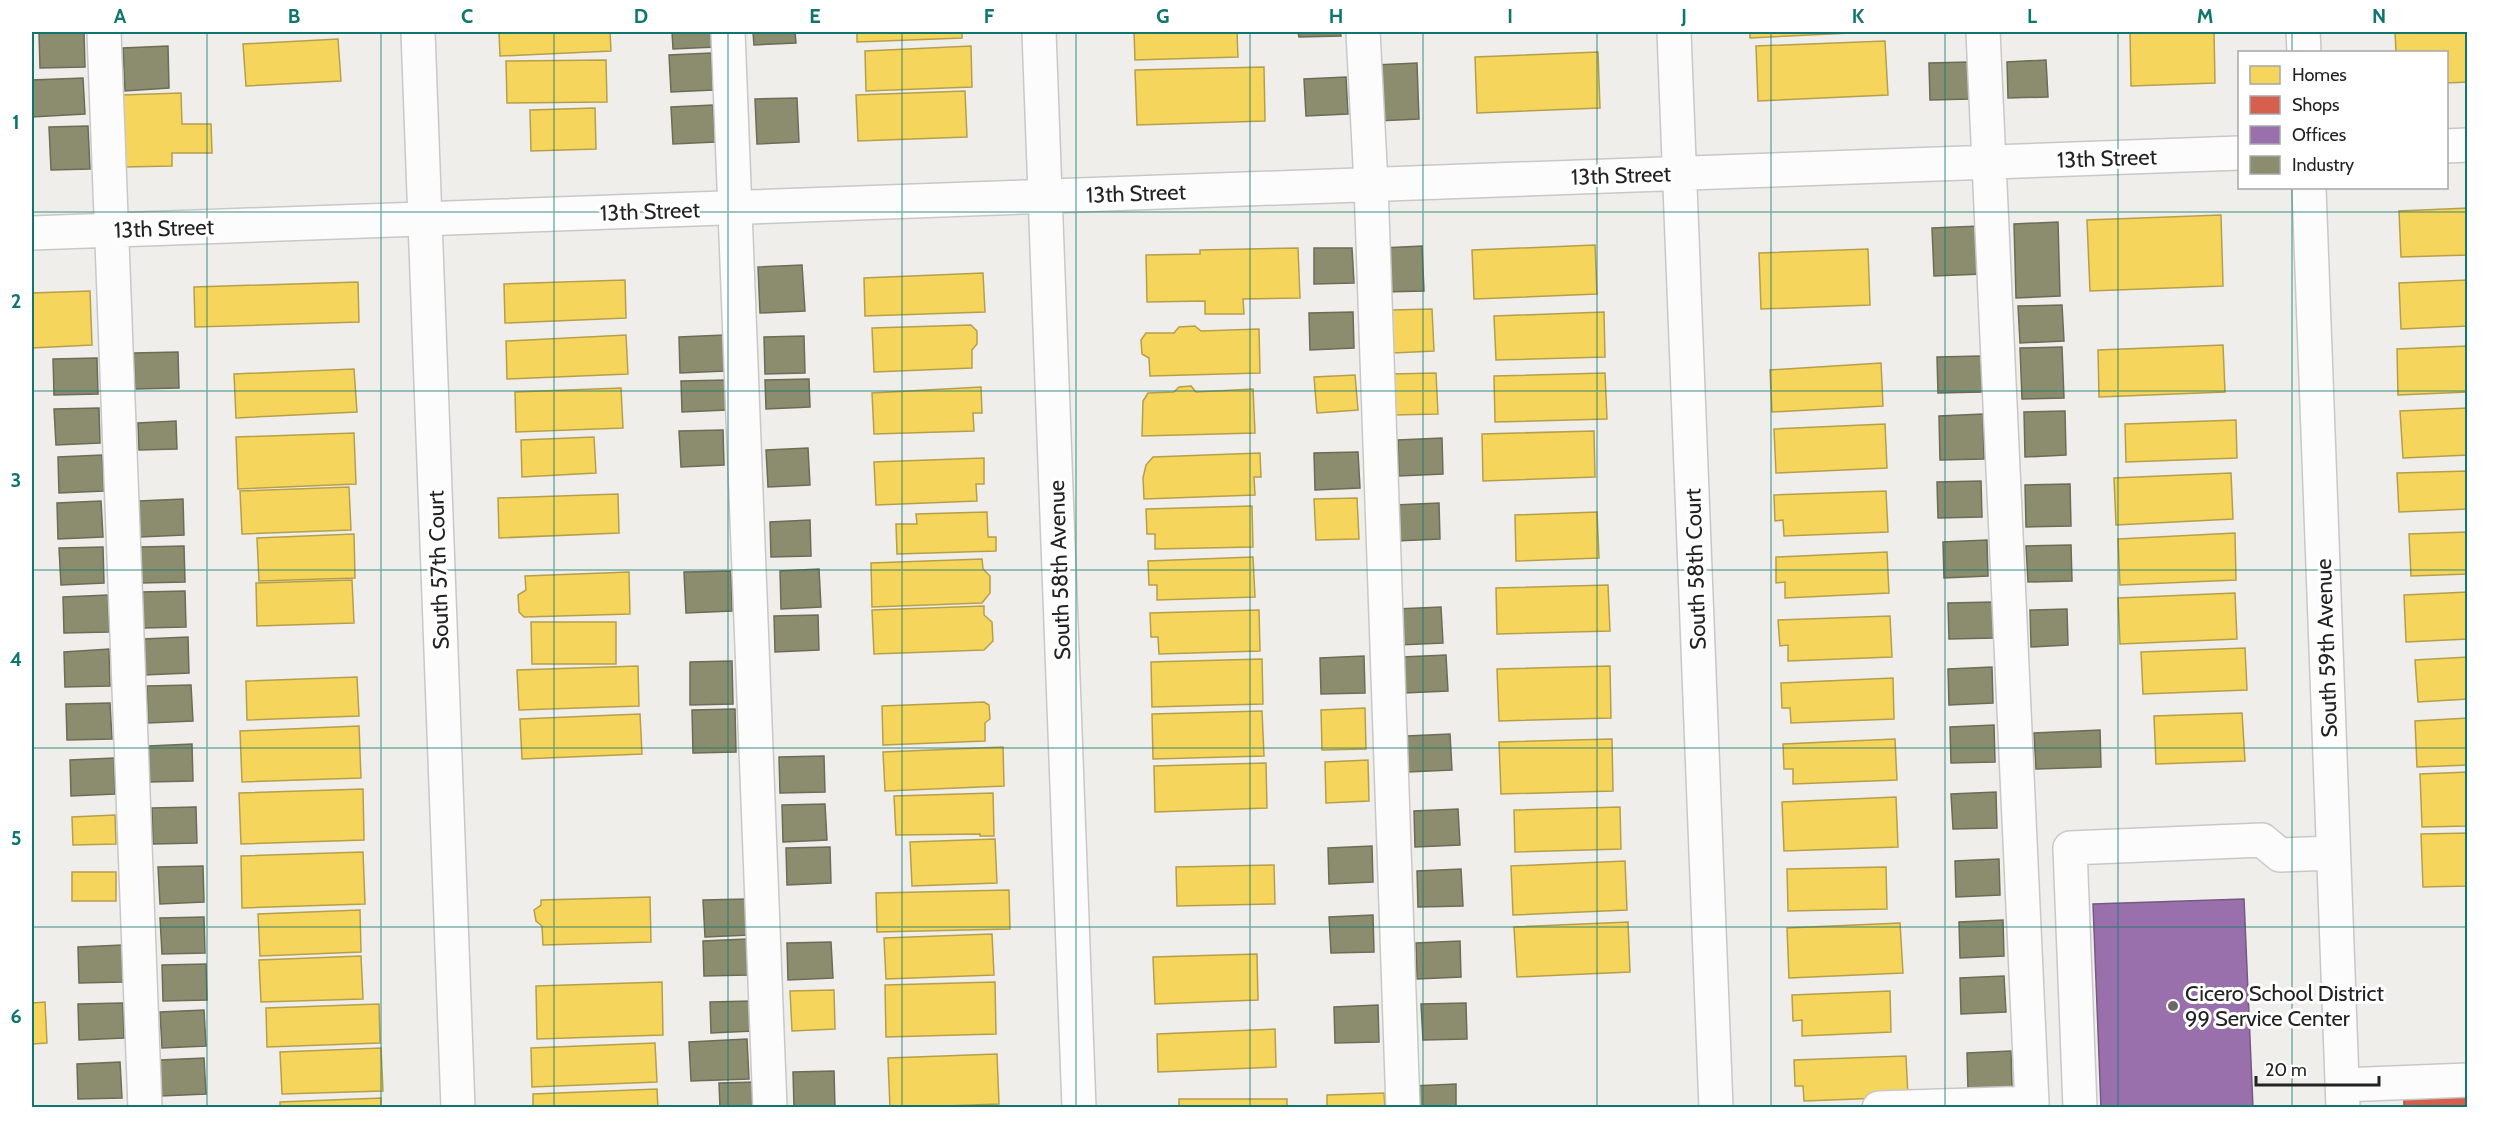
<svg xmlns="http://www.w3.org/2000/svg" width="2499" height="1139" font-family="Cabin,sans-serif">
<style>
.homes{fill:#f6d55c;stroke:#b69f4b;stroke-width:1.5}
.shops{fill:#d6604d;stroke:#a04d40;stroke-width:1.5}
.offices{fill:#9970ab;stroke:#755982;stroke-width:1.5}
.industry{fill:#8c8c6e;stroke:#6c6c57;stroke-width:1.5}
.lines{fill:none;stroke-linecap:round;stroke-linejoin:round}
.minor-casing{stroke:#c9c8c7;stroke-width:36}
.minor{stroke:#fdfcfc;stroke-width:33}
.grid{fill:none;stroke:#0f766e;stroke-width:1.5;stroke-opacity:0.55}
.poi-dot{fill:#6a6968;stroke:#fff;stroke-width:2}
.labels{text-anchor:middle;stroke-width:6;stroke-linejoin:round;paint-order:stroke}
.street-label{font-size:22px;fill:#222;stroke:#fff}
.poi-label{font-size:22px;fill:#222;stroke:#fff;text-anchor:start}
.neatline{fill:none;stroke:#0f766e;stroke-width:2}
.grid-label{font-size:20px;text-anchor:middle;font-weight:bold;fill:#0f766e}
</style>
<rect width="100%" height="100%" fill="#f0eeeb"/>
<path class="homes" d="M499,32H610L611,51L500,56Z
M857,32H962V38L857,42Z
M1134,32H1237L1238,57L1135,60Z
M1750,32H1872L1750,38Z
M2130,32H2214L2215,83L2131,86Z
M2395,32H2468V82L2446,83V52H2396Z
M338,39L341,81L246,86L243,44Z
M1885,41L1888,95L1758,101L1756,46Z
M971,46L972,87L866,91L865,51Z
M1598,52L1600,108L1477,113L1475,57Z
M606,60L607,102L507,103L506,61Z
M1264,67L1265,121L1137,125L1135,70Z
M965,91L967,137L858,141L856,95Z
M181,93L182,124H211L212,153H172V166L124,167L122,95Z
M595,108L596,149L531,151L530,110Z
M2468,208V255L2401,257L2399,211Z
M2221,215L2223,286L2090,291L2087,220Z
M1595,245L1597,294L1474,299L1472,250Z
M1298,248L1300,298L1243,299L1244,314H1205V301L1147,302L1146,255L1200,254V250Z
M1868,249L1870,305L1761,309L1759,253Z
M983,273L985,312L865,316L864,278Z
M625,280L626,318L505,323L504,284Z
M2468,280V326L2401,329L2399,283Z
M358,282L359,322L195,327L194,287Z
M90,291L92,345L32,348V293Z
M1432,309L1434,351L1393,353L1391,310Z
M1604,312L1605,357L1496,360L1494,316Z
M971,325L977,331V344L972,350V368L874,372L872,328Z
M1195,326L1201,331L1259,329L1260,373L1150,376L1149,358L1142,354L1141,340L1146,333H1174L1179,327Z
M626,335L628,374L507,379L506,341Z
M2223,345L2225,392L2099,397L2098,350Z
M2468,346V392L2398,395L2397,349Z
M1881,363L1883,406L1772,412L1770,370Z
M354,369L357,412L236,418L234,374Z
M1436,373L1438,414L1393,415L1392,374Z
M1605,373L1607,419L1495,422L1494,376Z
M1355,375L1358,410L1317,413L1314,377Z
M1191,386L1196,392L1253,389L1255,433L1142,436L1143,401L1148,393L1174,392L1179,387Z
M981,387L982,413H973L974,431L874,434L872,393Z
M621,388L623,428L516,432L515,392Z
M2468,408V455L2403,458L2400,411Z
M2236,420L2237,458L2126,462L2125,424Z
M1885,424L1887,468L1776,473L1774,429Z
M1594,431L1595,477L1483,481L1482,434Z
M354,433L356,484L238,489L236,437Z
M594,437L596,473L522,477L521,440Z
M1260,453L1261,477H1254L1255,495L1144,499L1143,478L1146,465L1153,457Z
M984,458V484H976L977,501L876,505L874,462Z
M2468,471V509L2399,512L2397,473Z
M2231,473L2233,519L2116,525L2114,478Z
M349,487L351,530L242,534L240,491Z
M1886,491L1888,532L1784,536L1783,520L1775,521L1774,495Z
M618,494L619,533L499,538L498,498Z
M1357,498L1359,539L1316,540L1314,499Z
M1252,506L1253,547L1155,549V534H1147L1146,509Z
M987,512L988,537H996V551L897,554L896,524H917L916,514Z
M1597,512L1599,558L1516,561L1515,515Z
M2468,532V574L2411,576L2409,534Z
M2235,533L2236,580L2120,585L2118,539Z
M354,534L355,578L259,581L257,538Z
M1887,552L1889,593L1785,598V582L1776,583V557Z
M1253,557L1255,597L1157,600V585H1149L1148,561Z
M982,559L983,569L990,576V593L982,603L872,607L871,563Z
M629,572L630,614L524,617L519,612L518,595L526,590L525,576Z
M352,580L354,623L257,626L256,583Z
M1608,585L1610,631L1497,634L1496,588Z
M2468,592V639L2406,642L2404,595Z
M2235,593L2237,639L2120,644L2118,598Z
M984,606V615L992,622L993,641L984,650L874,654L872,610Z
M1259,610L1260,651L1159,654L1158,637H1151L1150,613Z
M1890,616L1892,657L1788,661V645L1780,646L1778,620Z
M531,622H616V664H532Z
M2245,648L2247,690L2143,694L2141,652Z
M2468,657V699L2418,702L2415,660Z
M1262,659L1263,704L1152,707L1151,662Z
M638,666L639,706L519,710L517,670Z
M1610,666L1611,718L1499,721L1497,669Z
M357,677L359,716L247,720L246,681Z
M1893,678L1894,719L1791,723L1790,708H1782L1781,683Z
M984,702L989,705L990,719L985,723V741L883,745L882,706Z
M1365,708L1366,749L1322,750L1321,710Z
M1262,711L1264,756L1153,759L1152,714Z
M2242,713L2245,761L2156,764L2154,716Z
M640,714L642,754L522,759L520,719Z
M2468,718V765L2417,767L2415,721Z
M359,726L361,778L242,782L240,731Z
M1612,739L1613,791L1501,794L1499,742Z
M1895,739L1897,780L1793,784V769H1784L1783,744Z
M1003,747L1004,786L885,791L883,752Z
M1368,760L1369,801L1326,803L1325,762Z
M1266,763L1267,808L1155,812L1154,766Z
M2468,772V826L2422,827L2420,774Z
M363,789L364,840L241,844L239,793Z
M993,793L994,836H980V834L896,835L894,796Z
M1896,797L1898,847L1784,851L1782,802Z
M1620,807L1621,849L1515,852L1514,810Z
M115,815L116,844L73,845L72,817Z
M2468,833V886L2423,887L2421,834Z
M995,839L997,883L912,886L910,842Z
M363,852L365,904L242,908L241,856Z
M1625,861L1627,910L1513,915L1511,866Z
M1274,865L1275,904L1177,906L1176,867Z
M1886,867L1887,909L1788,911L1787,869Z
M72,872H116V901H72Z
M1009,890L1010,929L877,932L876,893Z
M650,897L651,942L543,945L542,926L536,921L534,910L541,905V900Z
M360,910L361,952L260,956L258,914Z
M1628,922L1630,972L1517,977L1514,927Z
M1900,923L1903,973L1789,978L1787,928Z
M992,934L994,975L886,979L884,938Z
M1257,954L1258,1000L1155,1004L1153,957Z
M361,956L363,999L261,1002L259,960Z
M662,982L663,1035L537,1039L536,986Z
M995,982L996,1034L886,1037L885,985Z
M834,990L835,1029L792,1031L790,991Z
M1890,991L1891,1032L1802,1036V1020L1793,1021L1792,995Z
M45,1002L47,1043L32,1044V1003Z
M379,1004L380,1043L267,1047L266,1008Z
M1275,1029L1276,1067L1158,1072L1157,1034Z
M655,1043L657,1082L532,1087L531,1048Z
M381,1048L383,1091L282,1094L280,1052Z
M997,1054L999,1104L890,1108L888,1058Z
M1906,1056L1908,1097L1804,1101L1803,1086H1795L1794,1060Z
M657,1089L658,1108H533V1094Z
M1384,1093L1385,1108H1327V1095Z
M381,1098V1108H280V1102Z
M1179,1099H1287V1108H1179Z"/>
<path class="shops" d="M2468,1096V1108H2404V1099Z"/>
<path class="offices" d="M2244,899L2253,1108H2101L2093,904Z"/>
<path class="industry" d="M39,32H84L85,67L40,68Z
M672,32H714L715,47L673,49Z
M753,32H795L796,43L754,45Z
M1298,32H1340L1341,36L1299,37Z
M168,46L169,88L125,91L123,48Z
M711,53L713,90L671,92L669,55Z
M2046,60L2048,97L2008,98L2007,62Z
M1969,62L1970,99L1930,100L1929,63Z
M1417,63L1419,119L1377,121L1375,65Z
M1346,77L1348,114L1306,116L1304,79Z
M83,78L85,114L32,117V80Z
M797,98L799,142L757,144L755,99Z
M713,105L715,142L673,144L671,107Z
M88,126L90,169L51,170L49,127Z
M2058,222L2060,296L2016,298L2014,224Z
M1980,226L1982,274L1934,276L1932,228Z
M1422,246L1424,291L1383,292L1382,248Z
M1314,248H1352L1354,283L1314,284Z
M802,265L805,311L760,313L758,267Z
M2062,305L2064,341L2020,343L2018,306Z
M1353,312L1354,348L1310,350L1309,313Z
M724,335L725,371L680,373L679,337Z
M804,336L805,373L765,374L764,337Z
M2062,347L2064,398L2022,399L2020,348Z
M178,352L179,388L135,389L134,353Z
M1981,356L1982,392L1938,393L1937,357Z
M97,358L98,394L54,395L53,359Z
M809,379L810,407L766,409L765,380Z
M726,380L727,410L682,412L681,381Z
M99,408L100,443L56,445L54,409Z
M2065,411L2066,455L2025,457L2024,412Z
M1983,414L1984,459L1940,460L1939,416Z
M176,421L177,449L139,450L138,423Z
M723,430L724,465L681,467L679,431Z
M1442,438L1443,474L1399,476L1398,440Z
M808,448L810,485L768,487L766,450Z
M1358,452L1360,488L1315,490L1314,453Z
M102,455L104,491L59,493L58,457Z
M1981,481L1982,517L1938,518L1937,482Z
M2070,484L2071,526L2026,527L2025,485Z
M183,499L184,535L140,537L139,501Z
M101,501L103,537L58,539L57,503Z
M1439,503L1440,539L1396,541L1395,505Z
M810,520L811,556L771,557L770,522Z
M1987,540L1988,576L1944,578L1943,542Z
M2071,545L2072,581L2028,582L2026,546Z
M184,546L185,582L141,583L140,547Z
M103,547L104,583L61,585L59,548Z
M819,569L821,607L781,609L780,571Z
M731,571L732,611L686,613L684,572Z
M185,591L186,627L143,628L141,592Z
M108,595L109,632L64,633L63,597Z
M1993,602L1994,638L1949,639L1948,603Z
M1441,607L1443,643L1398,645L1397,609Z
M2067,609L2068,645L2031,647L2030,610Z
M818,615L819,650L775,652L774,616Z
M188,637L189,673L144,675L143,639Z
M109,649L110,686L65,687L64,652Z
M1446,655L1448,691L1404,693L1403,657Z
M1364,656L1365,693L1321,694L1320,658Z
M732,661L733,704L690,705V662Z
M1992,667L1993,703L1949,705L1948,669Z
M191,685L193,721L148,723L147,686Z
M110,703L112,739L67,740L66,704Z
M735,709L736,752L693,753L692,710Z
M1994,725L1995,762L1951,763L1950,727Z
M2100,730L2101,767L2036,769L2034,733Z
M1450,734L1452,770L1408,772L1407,736Z
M192,744L193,781L149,782L148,746Z
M824,756L825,792L780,793L779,757Z
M114,758L115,794L71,796L70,760Z
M1996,792L1997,828L1953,829L1951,794Z
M825,804L827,840L783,842L782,805Z
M196,807L197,843L153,844L152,808Z
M1458,809L1460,845L1415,847L1414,811Z
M1372,846L1373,882L1329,884L1328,848Z
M830,847L831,883L787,885L786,848Z
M1999,859L2000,895L1956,897L1955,861Z
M203,866L204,902L160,904L158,867Z
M1461,869L1463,906L1418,907L1417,871Z
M748,899L749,935L705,937L703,900Z
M1373,915L1374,952L1331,953L1329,917Z
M204,917L205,953L162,954L160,918Z
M2003,920L2004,956L1960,958L1959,922Z
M747,939L748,975L704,976L703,941Z
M1460,941L1461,977L1417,979L1416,943Z
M831,942L833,978L788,980L787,943Z
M122,945L123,982L79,983L78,947Z
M206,964L207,1000L163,1001L162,965Z
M2004,976L2006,1012L1961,1014L1960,978Z
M752,1001L753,1031L711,1033L710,1002Z
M123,1003L124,1038L79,1040L78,1004Z
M1466,1003L1467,1039L1423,1040L1421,1004Z
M1378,1005L1379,1042L1335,1043L1334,1007Z
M204,1010L206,1046L162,1048L160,1012Z
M747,1039L749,1079L691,1081L689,1042Z
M2011,1051L2012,1087L1968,1089L1967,1053Z
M204,1058L206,1094L161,1096L160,1060Z
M120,1062L122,1098L78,1099L77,1064Z
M834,1071L835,1108H794L793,1072Z
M757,1082L758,1108H720L719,1083Z
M1456,1084V1108H1412V1086Z"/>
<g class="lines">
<g class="minor-casing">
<path id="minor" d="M104,32L145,1108
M418,32L458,1108
M728,32L770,1108
M1039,32L1079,1108
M1363,32L1371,184L1403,1108
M1674,32L1716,1108
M2303,32L2304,52
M2446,146L2468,145
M2309,188L2343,1108
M32,233L2240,153
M2342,1085L2468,1080
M1879,1108L2032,1103L1983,32
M2080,1108L2070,848L2262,840L2280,855L2333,853"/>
</g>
<use href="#minor" class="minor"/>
</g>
<path class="grid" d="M207,32V1108M381,32V1108M554,32V1108M728,32V1108M902,32V1108M1076,32V1108M1250,32V1108M1423,32V1108M1597,32V1108M1771,32V1108M1945,32V1108M2118,32V1108M2292,32V52M2292,188V1108M32,212H2468M32,391H2468M32,570H2468M32,748H2468M32,927H2468"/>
<circle class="poi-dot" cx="2173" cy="1006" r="6"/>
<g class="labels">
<g class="street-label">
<text transform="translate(2107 158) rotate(-2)" y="8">13th Street</text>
<text transform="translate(1621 175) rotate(-2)" y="8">13th Street</text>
<text transform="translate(1136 193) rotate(-2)" y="8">13th Street</text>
<text transform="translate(650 211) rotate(-2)" y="8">13th Street</text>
<text transform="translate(164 228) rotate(-2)" y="8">13th Street</text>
<text transform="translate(1695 569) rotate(-92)" y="8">South 58th Court</text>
<text transform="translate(438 570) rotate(-92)" y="8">South 57th Court</text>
<text transform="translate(1059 570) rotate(-92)" y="8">South 58th Avenue</text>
<text transform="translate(2326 648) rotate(-92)" y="8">South 59th Avenue</text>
</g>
<g class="poi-label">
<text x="2185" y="1001">Cicero School District<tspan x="2185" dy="25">99 Service Center</tspan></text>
</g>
</g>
<rect width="2499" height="1139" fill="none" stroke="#ffffff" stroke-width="66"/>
<rect x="2238" y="51" width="210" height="138" fill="#ffffff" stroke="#a7a7a7" stroke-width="1.5"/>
<rect x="2250" y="66" width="30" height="18" fill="#f6d55c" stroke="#a7a7a7" stroke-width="1.5"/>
<text x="2292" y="81" font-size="18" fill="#222222">Homes</text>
<rect x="2250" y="96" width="30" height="18" fill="#d6604d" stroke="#a7a7a7" stroke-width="1.5"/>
<text x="2292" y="111" font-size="18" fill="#222222">Shops</text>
<rect x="2250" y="126" width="30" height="18" fill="#9970ab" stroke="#a7a7a7" stroke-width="1.5"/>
<text x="2292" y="141" font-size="18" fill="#222222">Offices</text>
<rect x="2250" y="156" width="30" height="18" fill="#8c8c6e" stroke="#a7a7a7" stroke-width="1.5"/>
<text x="2292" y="171" font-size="18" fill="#222222">Industry</text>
<path d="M2256 1076v9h123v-9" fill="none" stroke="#222222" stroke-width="3"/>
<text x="2265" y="1076" font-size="18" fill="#222222" stroke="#ffffff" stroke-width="4.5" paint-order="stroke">20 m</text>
<rect x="33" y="33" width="2433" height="1073" class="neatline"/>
<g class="grid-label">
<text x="120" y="23">A</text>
<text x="294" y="23">B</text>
<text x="467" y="23">C</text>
<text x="641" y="23">D</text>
<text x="815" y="23">E</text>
<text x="989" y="23">F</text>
<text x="1163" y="23">G</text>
<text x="1336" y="23">H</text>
<text x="1510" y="23">I</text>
<text x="1684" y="23">J</text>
<text x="1858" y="23">K</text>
<text x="2032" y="23">L</text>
<text x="2205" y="23">M</text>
<text x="2379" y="23">N</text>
<text x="16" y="129">1</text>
<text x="16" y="308">2</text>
<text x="16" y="487">3</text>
<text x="16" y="666">4</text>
<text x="16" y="845">5</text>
<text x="16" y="1023">6</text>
</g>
</svg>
